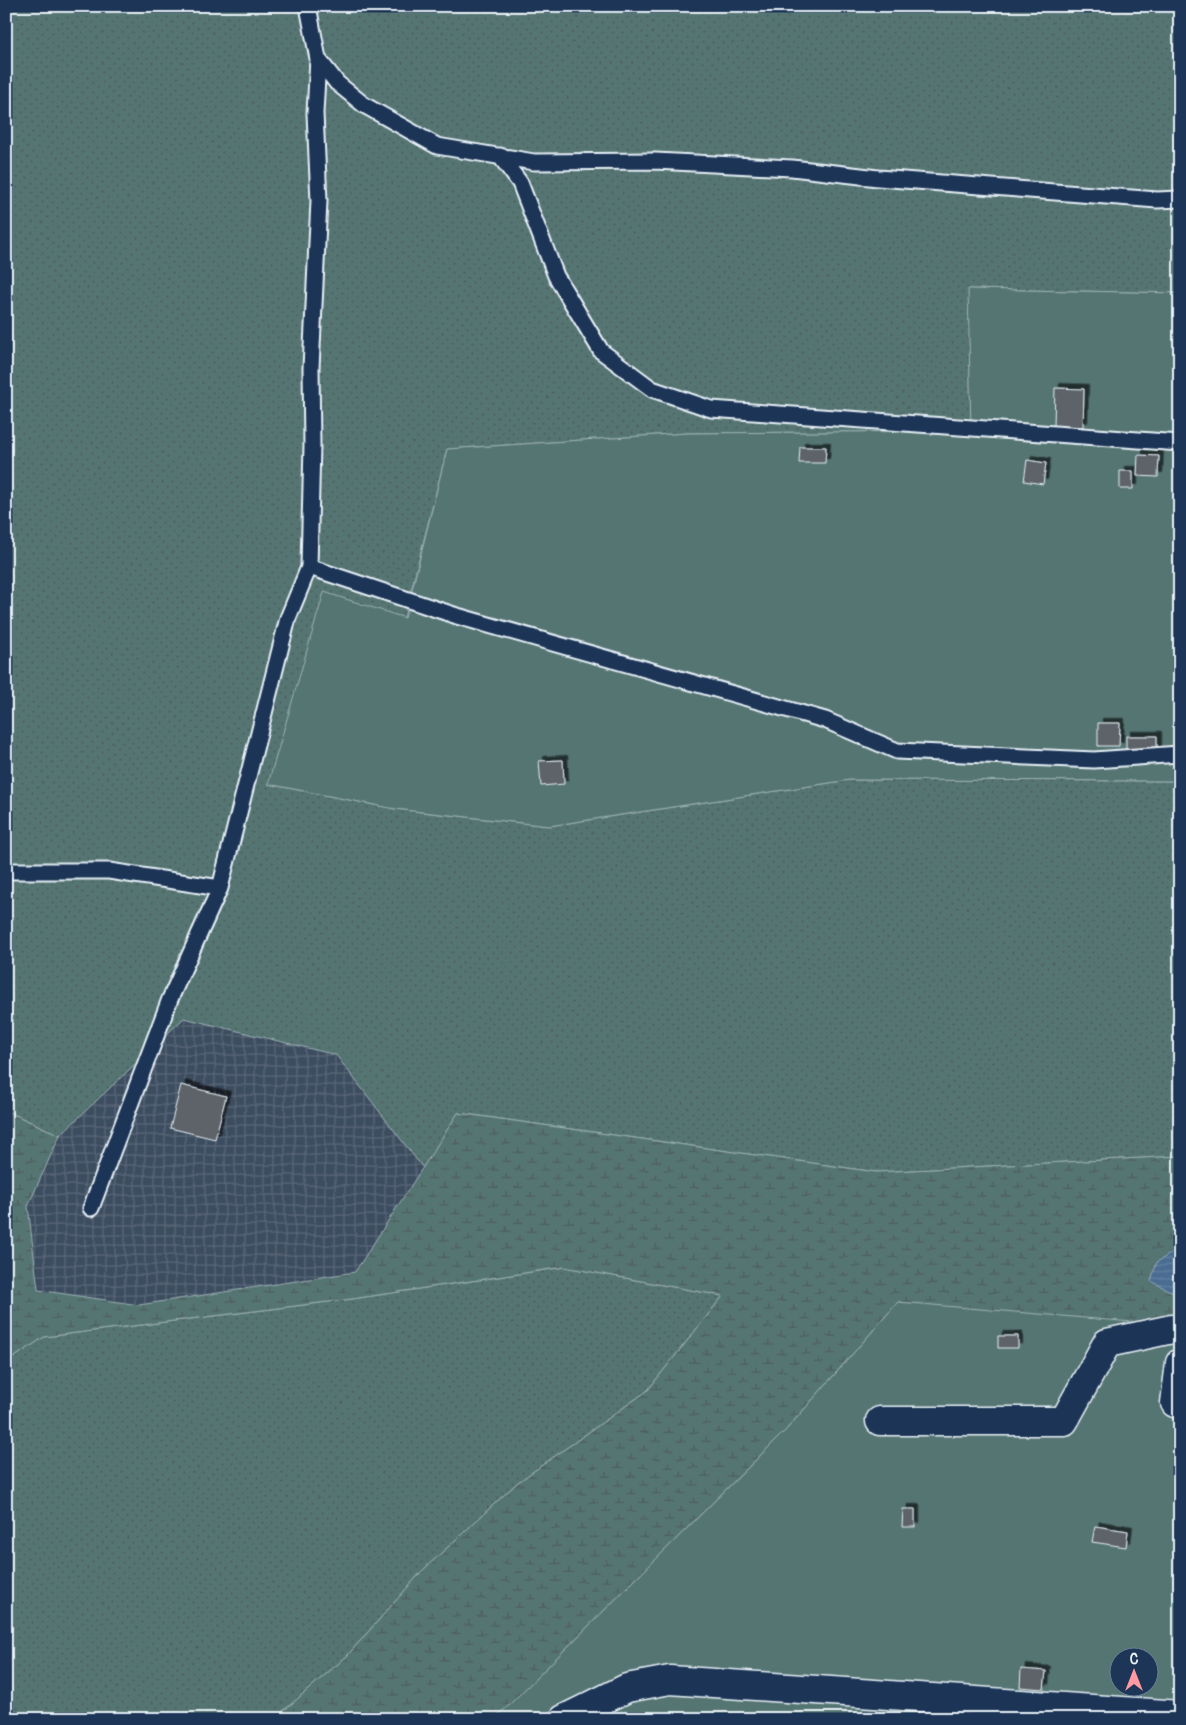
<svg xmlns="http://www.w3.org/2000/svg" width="1186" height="1725" font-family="Pangolin,sans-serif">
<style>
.industrial{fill:url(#industrial-grid)}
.grass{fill:url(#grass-dots);stroke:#9eb3b6}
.wetland{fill:url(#wetland-marsh);stroke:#9eb3b6}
.green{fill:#557573;stroke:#9eb3b6;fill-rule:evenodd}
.water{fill:url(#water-rules);stroke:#89a1ba}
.building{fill:#5d6369;stroke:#e8f1f8;filter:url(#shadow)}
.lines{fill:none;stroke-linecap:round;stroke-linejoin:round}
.service-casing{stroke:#e8f1f8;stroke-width:19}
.minor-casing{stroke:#e8f1f8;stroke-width:31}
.service{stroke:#1d3557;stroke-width:15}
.minor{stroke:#1d3557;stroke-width:28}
</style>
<defs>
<pattern id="industrial-grid" width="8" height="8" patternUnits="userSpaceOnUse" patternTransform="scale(1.25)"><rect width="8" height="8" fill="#3e4d60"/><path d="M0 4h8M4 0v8" fill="none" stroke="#5a6778"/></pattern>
<pattern id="grass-dots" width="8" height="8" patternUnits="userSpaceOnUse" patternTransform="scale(1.25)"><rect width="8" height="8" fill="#557573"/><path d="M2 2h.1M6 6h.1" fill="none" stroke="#4e5e5e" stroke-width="1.8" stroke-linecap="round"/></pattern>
<pattern id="wetland-marsh" width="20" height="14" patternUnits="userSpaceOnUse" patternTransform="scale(1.25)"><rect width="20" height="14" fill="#557573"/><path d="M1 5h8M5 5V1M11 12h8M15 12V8" fill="none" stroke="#4e5e5e"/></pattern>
<pattern id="water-rules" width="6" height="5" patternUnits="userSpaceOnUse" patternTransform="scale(1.25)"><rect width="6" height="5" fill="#496c90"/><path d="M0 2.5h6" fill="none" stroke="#6381a0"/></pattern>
<filter id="shadow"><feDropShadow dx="4.5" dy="-4.5" stdDeviation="0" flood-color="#0009"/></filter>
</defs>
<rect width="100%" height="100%" fill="#30435c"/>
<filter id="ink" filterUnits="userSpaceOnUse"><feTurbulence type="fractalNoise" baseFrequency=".02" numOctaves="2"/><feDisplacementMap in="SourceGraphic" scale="10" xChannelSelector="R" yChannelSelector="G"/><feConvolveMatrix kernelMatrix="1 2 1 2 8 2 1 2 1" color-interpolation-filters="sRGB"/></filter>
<g filter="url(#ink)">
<path class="industrial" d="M184,1018L336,1055L423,1168L355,1272L139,1305L38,1290L28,1206L60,1135Z"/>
<path class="grass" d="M6,6H1180V293L969,289L971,431L687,433L447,449L404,618L268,784L395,809L549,826L849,780L1180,781V1156L876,1172L458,1113L423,1168L336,1055L184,1018L60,1135L6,1111Z
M565,1267L723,1296L647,1391L517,1483L422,1571L346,1657L274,1719H6V1363L44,1337L352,1299Z"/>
<path class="wetland" d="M6,1111L60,1135L28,1206L38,1290L139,1305L355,1272L458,1113L876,1172L1180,1156V1244L1177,1250L1157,1262L1151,1281L1180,1296V1331L898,1302L787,1429L504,1710L492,1719H274L346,1657L422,1571L517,1483L647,1391L723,1296L564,1267L352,1299L44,1337L6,1363Z"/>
<path class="green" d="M968,289L1180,293V781L849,780L549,826L395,809L268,784L324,592L405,618L447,449L687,433L971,431Z
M898,1302L1155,1324L1180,1331V1719H492L504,1710L787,1429ZM1118,1658H1148V1688H1118Z"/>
<path class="water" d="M1180,1244V1296L1151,1281L1157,1262L1177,1250Z"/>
<path class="building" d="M1055,388L1084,389L1083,427L1054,426Z
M800,447H826L825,463H799Z
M1138,455L1159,456L1158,477L1137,476Z
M1027,460L1046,463L1043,484L1024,481Z
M1120,471H1133V489H1120Z
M1098,723H1120L1119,746H1098Z
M1126,736H1157V753H1126Z
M563,760L564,784L541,786L539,761Z
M181,1085L226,1096L215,1139L170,1128Z
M998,1336H1018V1348H998Z
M903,1509H915V1527H902Z
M1095,1526L1128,1531L1126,1547L1092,1542Z
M1021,1669L1046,1671L1044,1689L1020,1687Z"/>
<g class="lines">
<g class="service-casing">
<path id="service" d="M308,6L318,59L315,113L319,201L311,368L312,445L309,567L457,616L825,720L897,751L1094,760L1180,754
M318,59L337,83L364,105L437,146L534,162L655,161L792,168L878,178L1157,200L1180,199
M500,156L520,183L556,276L601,351L652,389L711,409L1180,443
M6,871H109L220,888
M91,1208L170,999L220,888L288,618L309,567"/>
</g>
<g class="minor-casing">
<path id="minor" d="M1175,1403L1180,1363
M880,1421H1064L1107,1343L1172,1329L1180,1331
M564,1719L627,1688L670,1680L1180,1715"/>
</g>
<use href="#service" class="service"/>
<use href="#minor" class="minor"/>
</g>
</g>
<rect width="1186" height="1725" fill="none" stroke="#1d3557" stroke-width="25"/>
<rect x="12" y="12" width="1161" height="1700" fill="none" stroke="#e8f1f8" stroke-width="2" filter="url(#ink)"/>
<g transform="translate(1134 1672)"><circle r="24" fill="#1d3557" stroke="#6e8097"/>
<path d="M0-4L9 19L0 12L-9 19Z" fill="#ff9aa2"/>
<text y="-8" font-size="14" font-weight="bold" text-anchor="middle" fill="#e8f1f8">С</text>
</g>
</svg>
